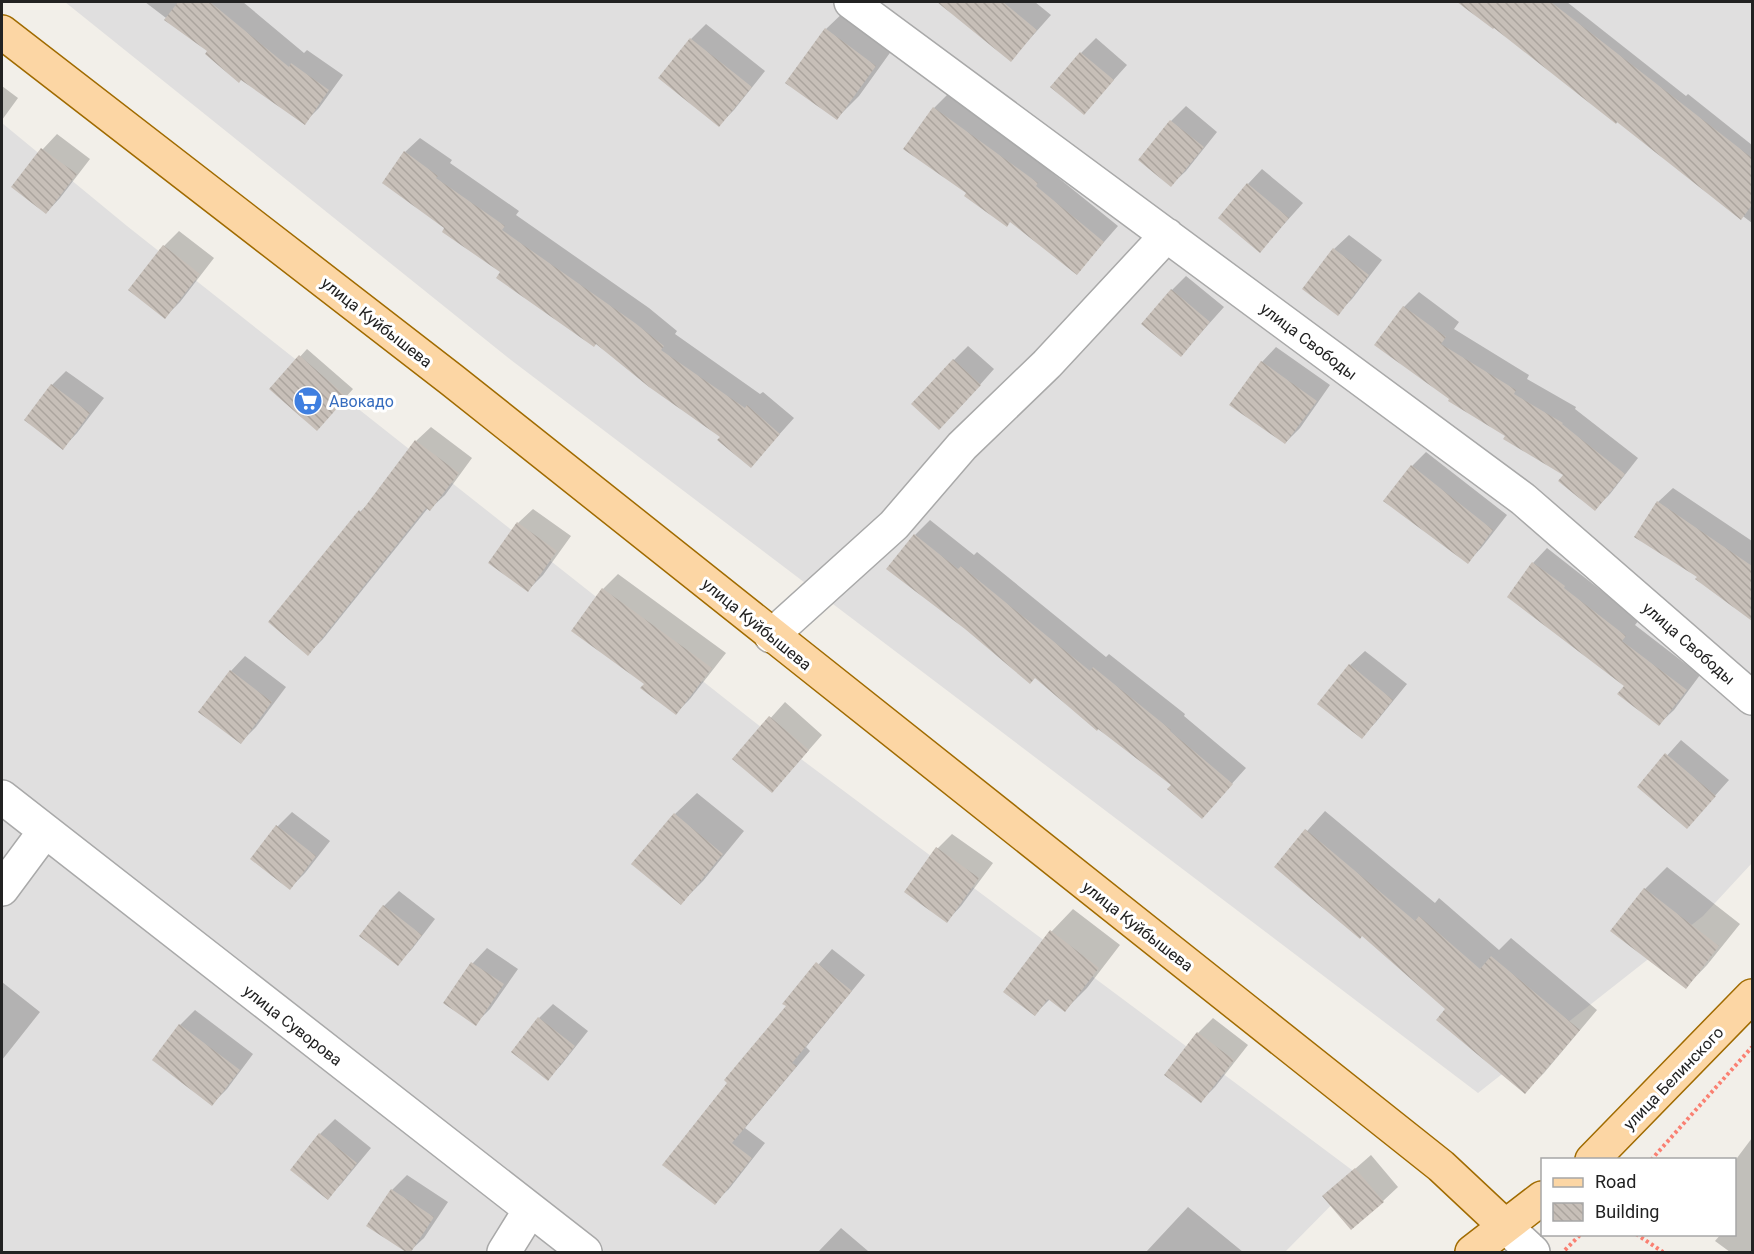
<svg xmlns="http://www.w3.org/2000/svg" width="1754" height="1254" font-family="Roboto,sans-serif">
<style>
.residential{fill:#e0dfdf}
.shadow{fill:#0003}
.building{fill:url(#building-back-hatch)}
.lines{fill:none;stroke-linecap:round;stroke-linejoin:round}
.minor-casing{stroke:#a9a9a9;stroke-width:36}
.major-casing{stroke:#a06b00;stroke-width:36}
.path{stroke:#fa8072;stroke-width:4;stroke-dasharray:3 3;stroke-linecap:butt}
.minor{stroke:#fff;stroke-width:33}
.major{stroke:#fcd6a4;stroke-width:33}
.labels{text-anchor:middle;stroke-width:6;stroke-linejoin:round;paint-order:stroke}
.street-label{font-size:16px;fill:#222;stroke:#fff}
.shop-label{font-size:16px;fill:#366cbe;stroke:#fff;text-anchor:start}
</style>
<defs>
<pattern id="building-back-hatch" width="6" height="6" patternUnits="userSpaceOnUse" patternTransform="scale(1.5)"><rect width="6" height="6" fill="#c7bfb8"/><path d="M-1 5l2 2M0 0l6 6M5-1l2 2" fill="none" stroke="#aba49e"/></pattern>
</defs>
<rect width="100%" height="100%" fill="#f2efe9"/>
<path class="residential" d="M65,2H1752V863L1703,916L1478,1093L511,360Z
M2,123L127,226L805,762L1360,1176L1285,1252H2Z"/>
<path class="shadow" d="M145,2H243L304,53L307,50L343,75L319,108L304,123Z
M939,2H1035L1051,15L1011,60Z
M1461,2H1567L1686,96L1688,94L1752,145V223L1494,26L1492,27Z
M848,8L897,43L859,96L837,118L826,29Z
M706,24L765,71L734,110L719,125L660,78L691,39Z
M1096,38L1127,65L1084,113L1081,53Z
M2,86L18,98L2,120Z
M949,93L1052,168L1050,171L1118,226L1077,273L1011,221L968,193L905,148L934,108Z
M1186,106L1217,132L1186,171L1171,185L1140,160L1171,121Z
M57,134L90,159L60,198L46,213L13,187L43,149Z
M420,138L452,160L450,163L519,211L516,215L649,308L677,331L675,334L760,394L763,392L794,418L751,466L722,436L447,228L405,152Z
M1262,169L1303,203L1260,251L1248,184Z
M179,231L214,258L180,302L165,317L130,289L164,246Z
M1349,235L1382,260L1352,299L1337,314L1334,249Z
M1186,276L1224,307L1181,355L1172,290Z
M1419,292L1459,322L1454,329L1529,375L1527,379L1576,407L1575,409L1638,458L1610,494L1595,509L1566,475L1507,436L1404,307Z
M968,346L994,369L954,414V360Z
M1276,347L1330,385L1300,428L1285,443L1262,362Z
M307,349L353,389L324,422L271,389Z
M66,371L104,398L77,433L63,448L52,385Z
M431,427L472,458L445,495L430,509L428,508L323,639L308,654L270,622L361,511L373,499L416,441Z
M1426,452L1507,515L1482,547L1468,562L1412,466Z
M1673,488L1752,541V619L1697,579L1699,576L1658,502Z
M533,509L571,536L543,575L528,590L518,523Z
M930,520L974,555L977,552L1106,657L1109,654L1185,714L1184,716L1246,768L1202,817L1174,784L915,535Z
M1547,548L1639,620L1635,625L1700,675L1674,710L1659,724L1626,685L1533,563Z
M618,574L726,653L690,699L676,713L646,684L573,631L603,589Z
M1365,651L1407,684L1376,722L1361,737L1350,665Z
M245,656L286,687L256,727L241,742L231,671Z
M785,702L822,735L786,776L734,759Z
M1681,740L1729,780L1687,827L1639,787Z
M697,793L744,831L703,881L681,903L675,814Z
M1325,811L1435,903L1439,898L1499,950L1511,938L1597,1010L1544,1073L1525,1092L1447,1009L1363,934L1276,866Z
M292,812L330,841L305,873L290,888L278,826Z
M952,834L993,863L961,906L947,921L938,848Z
M1667,867L1740,924L1707,965L1686,987L1645,889Z
M399,891L435,919L412,949L398,964L361,936L384,906Z
M1073,909L1120,945L1087,988L1065,1010L1050,999L1035,1014L1005,992L1052,931Z
M487,948L518,969L490,1009L475,1024L445,1003L473,963Z
M832,949L865,975L806,1047L810,1051L745,1128L765,1143L729,1189L714,1203L664,1164L788,1006L785,1003Z
M2,982L40,1012L2,1060Z
M553,1004L588,1031L562,1064L548,1079L539,1018Z
M195,1010L253,1054L227,1089L212,1104L180,1025Z
M1213,1018L1248,1045L1215,1087L1201,1101L1166,1075L1198,1033Z
M335,1119L371,1148L342,1183L328,1198L292,1169L320,1134Z
M1752,1138V1252H1730L1715,1241L1721,1234H1734V1162Z
M1371,1155L1398,1187L1383,1201L1324,1196Z
M407,1175L448,1202L424,1238L409,1252L369,1226L392,1190Z
M1188,1207L1243,1252H1146Z
M841,1228L868,1251L867,1252H818Z"/>
<path class="building" d="M178,2H210L289,67L291,63L329,90L305,125L241,80L239,83L205,54L207,51L164,20Z
M937,2H1003L1037,30L1011,62Z
M1457,2H1551L1752,158V205L1741,220L1617,122L1616,124L1494,28L1493,29Z
M825,28L876,66L837,120L785,83Z
M690,38L752,87L719,127L658,78Z
M1080,52L1114,80L1084,115L1050,87Z
M933,107L1038,183L1036,186L1104,242L1077,275L1010,222L1007,227L964,196L966,193L903,149Z
M1170,120L1204,147L1171,187L1138,160Z
M41,148L77,174L46,214L11,187Z
M404,151L438,176L436,178L505,226L502,230L635,323L664,346L661,350L745,408L747,405L780,434L751,468L717,440L720,437L649,387L596,344L594,347L496,278L500,272L442,232L444,228L382,183Z
M1247,183L1289,218L1260,253L1218,218Z
M163,245L200,274L165,319L128,290Z
M1333,248L1369,275L1338,316L1302,289Z
M1171,289L1210,322L1181,357L1141,324Z
M1403,306L1446,337L1441,344L1516,390L1514,394L1563,423L1562,424L1625,474L1595,511L1558,481L1563,475L1503,439L1505,436L1448,401L1449,399L1374,345Z
M299,355L347,397L317,431L269,389Z
M953,359L981,385L939,430L911,404Z
M1261,361L1317,401L1285,444L1229,405Z
M51,384L90,413L63,450L24,420Z
M415,440L459,473L430,511L426,508L308,656L268,622L359,510L361,512Z
M1411,465L1493,530L1468,564L1383,501Z
M1657,501L1752,566V621L1695,579L1697,577L1634,537Z
M517,522L557,551L528,592L488,563Z
M914,534L958,569L961,566L1090,671L1093,667L1171,730L1170,731L1233,784L1202,819L1167,789L1171,785L1098,729L1097,731L1035,678L1030,684L965,629L886,569Z
M1532,562L1565,586L1564,588L1626,636L1622,641L1687,690L1659,726L1617,694L1624,686L1507,597Z
M602,588L712,668L676,715L640,688L644,684L571,631Z
M1349,664L1393,700L1362,739L1317,704Z
M230,670L272,702L241,744L198,712Z
M769,716L809,750L772,793L732,759Z
M1665,753L1716,796L1687,829L1637,787Z
M674,813L723,854L681,905L631,864Z
M276,825L316,856L290,890L250,859Z
M1305,829L1415,921L1419,916L1480,969L1491,956L1580,1030L1525,1094L1436,1020L1445,1009L1362,936L1360,939L1274,867Z
M936,847L979,878L947,923L904,892Z
M1644,888L1719,946L1686,989L1610,931Z
M383,905L422,935L398,966L359,936Z
M1050,930L1099,968L1065,1012L1048,999L1035,1016L1003,992Z
M471,962L504,984L476,1026L443,1003Z
M816,962L852,991L792,1063L797,1066L732,1143L752,1158L715,1205L662,1165L727,1083L724,1080L786,1006L782,1004Z
M538,1017L575,1046L548,1081L511,1052Z
M179,1024L240,1070L212,1106L152,1060Z
M1197,1032L1234,1060L1201,1103L1164,1075Z
M319,1133L357,1163L328,1200L290,1170Z
M1355,1168L1384,1202L1351,1230L1322,1196Z
M391,1189L434,1217L411,1252H406L366,1226Z"/>
<g class="lines">
<g class="minor-casing">
<path id="minor" d="M851,2L1523,499L1752,698
M771,636L894,525L962,446L1047,364L1167,235
M2,797L585,1252
M2,889L45,831
M1505,1226L1533,1252
M504,1252L530,1210"/>
</g>
<g class="major-casing">
<path id="major" d="M2,32L452,380L1441,1166L1505,1226
M1592,1160L1752,996
M1472,1252L1542,1198"/>
</g>
<path class="path" d="M1651,1160L1752,1047
M1636,1234L1663,1252
M1565,1250L1581,1234"/>
<use href="#minor" class="minor"/>
<use href="#major" class="major"/>
</g>
<defs>
<g id="supermarket-disc" transform="scale(1.5)"><circle r="9.5" fill="#3f7fe0" stroke="#fff"/><path d="M-6-5.5h2.5l.6 2H6L4.5 2H-2.5L-4.4-4H-6ZM-1.5 3.2a1.3 1.3 0 1 0 .1 0ZM3 3.2a1.3 1.3 0 1 0 .1 0Z" fill="#fff"/></g>
</defs>
<g fill-rule="evenodd">
<use href="#supermarket-disc" x="308" y="401"/>
</g>
<g class="labels">
<g class="street-label">
<text transform="translate(377 322) rotate(38)" y="6">улица Куйбышева</text>
<text transform="translate(1309 341) rotate(37)" y="6">улица Свободы</text>
<text transform="translate(757 624) rotate(39)" y="6">улица Куйбышева</text>
<text transform="translate(1689 643) rotate(41)" y="6">улица Свободы</text>
<text transform="translate(1138 926) rotate(38)" y="6">улица Куйбышева</text>
<text transform="translate(293 1025) rotate(38)" y="6">улица Суворова</text>
<text transform="translate(1673 1078) rotate(-46)" y="6">улица Белинского</text>
</g>
<g class="shop-label">
<text x="329" y="407">Авокадо</text>
</g>
</g>
<rect width="1754" height="1254" fill="none" stroke="#222222" stroke-width="6"/>
<rect x="1541" y="1158" width="195" height="78" fill="#ffffff" stroke="#a7a7a7" stroke-width="1.5"/>
<rect x="1553" y="1178" width="30" height="9" fill="#fcd6a4" stroke="#a7a7a7" stroke-width="1.5"/>
<text x="1595" y="1188" font-size="18" fill="#222222">Road</text>
<rect x="1553" y="1203" width="30" height="18" fill="url(#building-back-hatch)" stroke="#a7a7a7" stroke-width="1.5"/>
<text x="1595" y="1218" font-size="18" fill="#222222">Building</text>
</svg>
